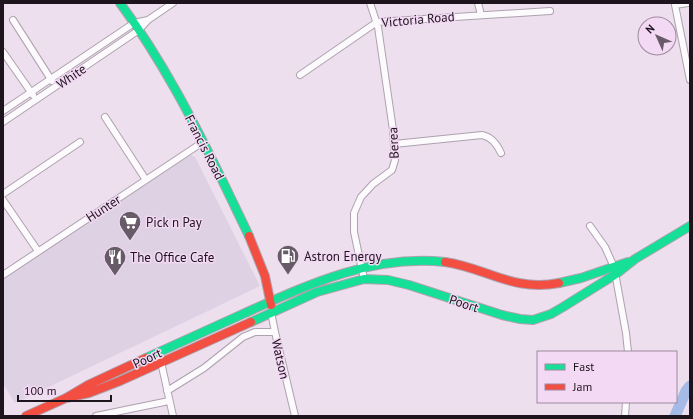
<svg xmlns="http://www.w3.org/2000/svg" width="693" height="419" font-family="'PT Sans',sans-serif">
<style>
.commercial{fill:#ddd1e3}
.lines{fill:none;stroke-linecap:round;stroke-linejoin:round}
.river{stroke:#a5bae7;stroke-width:11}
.street-casing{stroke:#ada2ae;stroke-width:8}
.fast-casing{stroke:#ada2ae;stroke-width:10}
.jam-casing{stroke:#ada2ae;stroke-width:10}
.street{stroke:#fcfafc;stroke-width:6}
.fast{stroke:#16e098;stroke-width:8}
.jam{stroke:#f24e42;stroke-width:8}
.labels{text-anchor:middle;stroke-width:3;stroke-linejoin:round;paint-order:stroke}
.street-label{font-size:13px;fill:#1d141d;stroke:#f3d9f4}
.poi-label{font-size:13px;fill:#1d141d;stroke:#f3d9f4;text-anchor:start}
</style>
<rect width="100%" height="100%" fill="#eddfee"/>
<path class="commercial" d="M188,153L195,157L260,286L15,403L3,384V277Z"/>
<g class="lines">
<path class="river" d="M675,416L686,391L690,386"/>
<g class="street-casing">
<path id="street" d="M478,3L481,15
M688,3L675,5L690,80
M13,20L52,81
M3,52L33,95
M300,75L377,22L550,11
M3,111L134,23L148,20
M105,117L146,180
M3,122L139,30L148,20L173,3
M394,144L482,135C492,137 497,144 501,153
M3,194L80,142
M3,200L38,251
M590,226L605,247L614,267L626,333L628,352
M3,275L203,142
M364,279L354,232V213L361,197L373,184L392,170L395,160L393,130L378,27L370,3
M271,312L275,332L295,416
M159,353L173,416
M167,391L204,368L243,337L255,332H275
M96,416L169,401
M625,416L626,402"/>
</g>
<g class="fast-casing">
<path id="fast" d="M120,3C162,60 194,122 225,186C233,203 241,219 249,236
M559,283L581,278L628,262
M251,322L317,292L364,279L388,280L409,285L502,315L520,319L533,320L551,314L563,307L616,274L635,259L690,226
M146,358C179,343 212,328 245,313C309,284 374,254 445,262"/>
</g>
<g class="jam-casing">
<path id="jam" d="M249,236L265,276L271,305
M445,262C487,268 513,292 559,283
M66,398L89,393L120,381L251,322
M26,416L66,398L88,385L146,358"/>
</g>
<use href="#street" class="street"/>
<use href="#fast" class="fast"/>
<use href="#jam" class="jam"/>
</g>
<defs>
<g id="supermarket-pin" transform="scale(1.15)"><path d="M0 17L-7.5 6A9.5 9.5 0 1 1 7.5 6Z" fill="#665b66" stroke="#f3d9f4"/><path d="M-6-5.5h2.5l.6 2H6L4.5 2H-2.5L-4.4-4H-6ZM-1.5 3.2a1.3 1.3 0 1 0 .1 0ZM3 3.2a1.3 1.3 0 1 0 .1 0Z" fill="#fff"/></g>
<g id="fuel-pin" transform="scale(1.15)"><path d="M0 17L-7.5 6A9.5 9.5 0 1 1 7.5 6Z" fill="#665b66" stroke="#f3d9f4"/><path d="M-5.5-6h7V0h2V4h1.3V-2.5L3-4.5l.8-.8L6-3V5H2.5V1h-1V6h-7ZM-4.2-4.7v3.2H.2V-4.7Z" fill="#fff"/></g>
<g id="restaurant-pin" transform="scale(1.15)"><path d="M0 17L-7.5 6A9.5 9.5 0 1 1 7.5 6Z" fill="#665b66" stroke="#f3d9f4"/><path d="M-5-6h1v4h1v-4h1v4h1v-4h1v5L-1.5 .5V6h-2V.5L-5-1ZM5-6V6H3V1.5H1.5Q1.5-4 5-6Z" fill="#fff"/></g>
</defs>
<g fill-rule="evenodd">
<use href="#supermarket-pin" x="130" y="222"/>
<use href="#fuel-pin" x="288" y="256"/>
<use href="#restaurant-pin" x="115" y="257"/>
</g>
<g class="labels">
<g class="street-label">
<text transform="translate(418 19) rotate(-5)" y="5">Victoria Road</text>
<text transform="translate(71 76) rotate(-34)" y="5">White</text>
<text transform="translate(393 143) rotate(-93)" y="5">Berea</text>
<text transform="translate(205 147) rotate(63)" y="5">Francis Road</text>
<text transform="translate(103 208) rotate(-33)" y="5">Hunter</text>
<text transform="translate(464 303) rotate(18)" y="5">Poort</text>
<text transform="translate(147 358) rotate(-25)" y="5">Poort</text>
<text transform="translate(281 359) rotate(77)" y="5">Watson</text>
</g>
<g class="poi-label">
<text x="146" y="227">Pick n Pay</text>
<text x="304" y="261">Astron Energy</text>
<text x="130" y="262">The Office Cafe</text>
</g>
</g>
<rect width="693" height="419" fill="none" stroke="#1d141d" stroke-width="8"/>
<rect x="537" y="351" width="140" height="52" fill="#f3d9f4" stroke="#9d8a9e"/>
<rect x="545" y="364" width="20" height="6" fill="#16e098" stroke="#9d8a9e"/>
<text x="573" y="371" font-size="12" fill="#1d141d">Fast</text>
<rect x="545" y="384" width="20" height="6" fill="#f24e42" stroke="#9d8a9e"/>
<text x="573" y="391" font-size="12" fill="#1d141d">Jam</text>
<g transform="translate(657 36) rotate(315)"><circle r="19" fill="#f3d9f4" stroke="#9d8a9e"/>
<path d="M0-3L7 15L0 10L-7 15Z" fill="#665b66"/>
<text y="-6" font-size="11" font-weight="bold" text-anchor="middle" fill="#1d141d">N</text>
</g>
<path d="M18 395v6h93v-6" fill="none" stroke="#1d141d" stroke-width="2"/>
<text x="24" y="395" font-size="12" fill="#1d141d" stroke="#f3d9f4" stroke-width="3" paint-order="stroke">100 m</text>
</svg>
